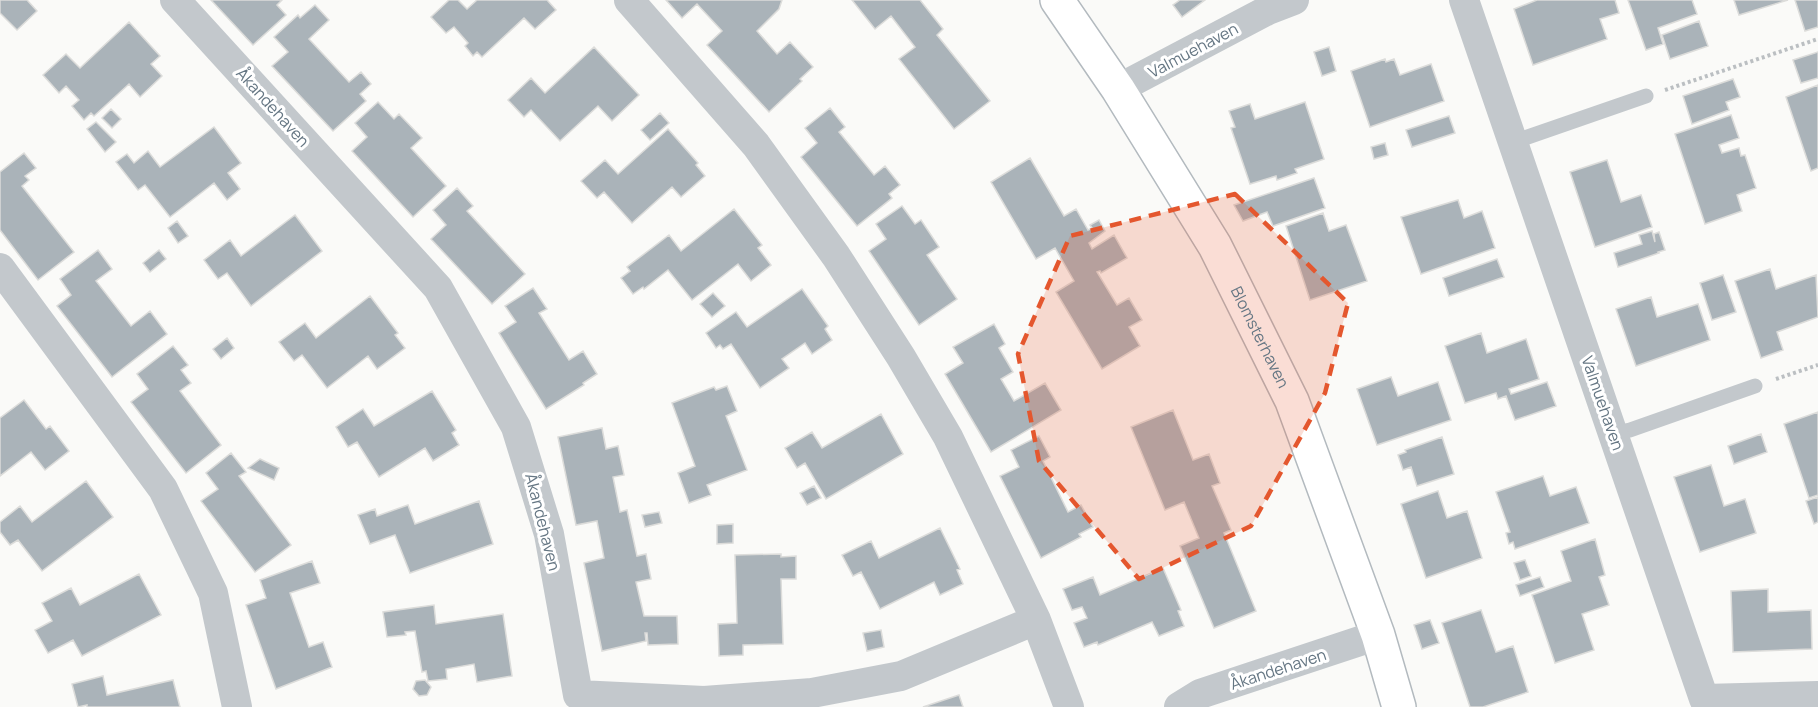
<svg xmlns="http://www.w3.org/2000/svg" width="1818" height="707" font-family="Manrope,sans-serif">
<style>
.building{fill:#aab3b9;stroke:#dcdcda;stroke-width:1.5}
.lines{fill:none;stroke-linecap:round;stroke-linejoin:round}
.secondary-casing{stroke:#b3babf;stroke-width:36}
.path{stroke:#bbbfc2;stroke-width:4;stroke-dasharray:3 3;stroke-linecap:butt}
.lane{stroke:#c3c8cc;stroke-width:15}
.street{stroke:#c3c8cc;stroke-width:30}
.secondary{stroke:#fff;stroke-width:33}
.marked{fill:#e4572e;fill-opacity:0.2;stroke:#e4572e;stroke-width:4.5;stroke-dasharray:12 8;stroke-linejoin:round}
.labels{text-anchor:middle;stroke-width:6;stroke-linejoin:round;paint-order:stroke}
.street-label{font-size:16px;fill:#657683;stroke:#fff}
</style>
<rect width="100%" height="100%" fill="#fafaf8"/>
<path class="building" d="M0,0H27L37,11L17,30L0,13Z
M211,0H282L277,5L286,15L253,45Z
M449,0H458L467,9L477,0H547L556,10L535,29L524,18L482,57L477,52L473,56L465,46L468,43L454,27L446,33L431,17Z
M666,0H782L779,9L757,31L777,54L790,42L813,67L800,79L802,81L769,112L707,45L722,31L697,4L682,18Z
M852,0H920L943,29L937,35L990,101L954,129L899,59L915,47L891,16L875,29Z
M1180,0H1205L1182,17L1173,5Z
M1537,0H1615L1619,13L1600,19L1607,39L1533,65L1514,9Z
M1628,0H1692L1697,14L1658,28L1663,44L1646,50Z
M1734,0H1788L1739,15Z
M1795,0H1818V27L1805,31Z
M315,5L329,20L309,39L349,82L361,72L371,84L360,94L366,101L333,131L272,66L288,52L274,37L298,15L300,18Z
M1699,21L1708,46L1670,59L1662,35Z
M129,22L160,56L151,64L162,76L140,97L129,84L94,116L91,113L84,120L72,106L79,100L66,86L59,93L43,75L66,54L80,68Z
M594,47L639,95L612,121L598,106L560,141L531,110L524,117L508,100L531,78L545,93Z
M1329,47L1336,71L1322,76L1314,52Z
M1818,52V78L1801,83L1793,60Z
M1385,59L1386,62L1394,59L1400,75L1431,64L1444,101L1370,127L1351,71Z
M1733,79L1740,97L1726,102L1729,110L1692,124L1683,96Z
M1818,85V168L1811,171L1786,97Z
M378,102L394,119L399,114L422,138L411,148L446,186L413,217L352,151L367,137L355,123Z
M1305,102L1324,159L1295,169L1297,173L1277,180L1276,176L1250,184L1231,128L1235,127L1229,111L1250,104L1255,119Z
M830,108L845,127L839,132L874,175L885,166L900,185L889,194L892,198L857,226L801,157L817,143L805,128Z
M111,109L121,119L112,128L102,118Z
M660,113L669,123L650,140L641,130Z
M1731,115L1739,138L1719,145L1722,153L1739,148L1741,156L1745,155L1756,188L1737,195L1742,211L1705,224L1675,134Z
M1449,116L1455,133L1412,147L1406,130Z
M96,122L116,142L105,152L87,129Z
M214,127L241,163L228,173L240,189L227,200L214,183L170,217L145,185L138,190L116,162L127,154L134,163L148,151L160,167Z
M668,129L698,163L696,165L705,176L681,197L672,187L632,223L604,192L597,198L581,181L605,160L618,174Z
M1385,143L1388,155L1374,159L1371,147Z
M24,153L36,168L25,176L29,180L22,186L74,252L38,280L0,230V172Z
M1030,158L1064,216L1076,209L1088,230L1092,228L1090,225L1099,220L1105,231L1089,243L1092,249L1114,235L1127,258L1101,273L1100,271L1097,272L1117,305L1129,298L1142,320L1129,327L1140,346L1102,369L1056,292L1074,281L1055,248L1036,259L991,182Z
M1607,160L1621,202L1641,195L1652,227L1595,247L1570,172Z
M1314,178L1325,208L1273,226L1267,212L1243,221L1234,205Z
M457,188L473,206L467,211L525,274L492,304L431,239L446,225L433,210Z
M1458,200L1464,218L1482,211L1495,248L1421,274L1401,217Z
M902,206L915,224L921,220L939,247L927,255L957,299L919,325L869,251L886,239L876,224Z
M734,209L762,245L758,248L771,265L751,281L738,264L692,300L668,270L644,289L643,287L633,294L621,278L630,271L627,267L669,235L681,251Z
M1323,213L1329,231L1346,225L1367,281L1310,300L1286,226Z
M295,215L322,251L251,306L227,273L218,279L204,260L230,240L241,256Z
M177,221L188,236L178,243L168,228Z
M1652,231L1655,242L1654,234L1659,232L1665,250L1658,252L1659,253L1618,267L1614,253L1642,244L1639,235Z
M98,250L112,269L96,281L131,326L150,311L167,334L112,377L57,306L71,295L60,279Z
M159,250L166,259L150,272L143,263Z
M1497,259L1504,277L1449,296L1443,278Z
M1770,269L1776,289L1816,275L1818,317L1777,332L1783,350L1761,358L1735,281Z
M1723,275L1736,312L1712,320L1700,283Z
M533,288L547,309L539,313L569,360L583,351L597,374L583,383L584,385L546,409L499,333L516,322L505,306Z
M802,289L828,326L825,329L832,340L812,354L805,343L782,359L789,368L760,388L731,344L723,349L720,345L716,348L706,333L736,312L747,327Z
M713,293L725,306L712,317L700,304Z
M370,296L398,333L395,335L405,348L377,369L368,356L327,388L302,355L294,361L279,342L305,323L316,338Z
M1651,297L1657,317L1698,304L1710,340L1636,366L1616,309Z
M994,324L1005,344L999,348L1013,372L1001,379L1014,401L1045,383L1061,410L991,452L945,374L963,363L953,347Z
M1481,333L1487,353L1526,339L1539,379L1509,389L1511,394L1547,382L1556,406L1515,420L1506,396L1498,399L1496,393L1465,403L1445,346Z
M227,338L234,348L221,359L213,349Z
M173,346L188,365L181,370L191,383L180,391L221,445L186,473L131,402L148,389L137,374Z
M1391,377L1398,396L1438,382L1451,420L1377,445L1357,389Z
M727,386L737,411L726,416L747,470L707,485L711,495L689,503L678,473L695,466L672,403L714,387L716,390Z
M432,391L456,430L452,433L459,445L433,461L425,448L379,477L357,442L348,447L336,427L363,409L374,426Z
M24,400L46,429L50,426L69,451L45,470L31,452L0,476V418Z
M1173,410L1193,460L1209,454L1220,483L1212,486L1231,530L1224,533L1256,611L1214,628L1180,546L1199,538L1184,502L1165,510L1131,427Z
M1818,412V495L1809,498L1784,424Z
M881,414L903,454L826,499L805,463L797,468L785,448L812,432L822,448Z
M602,428L606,449L618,446L624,475L613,477L620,512L627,510L637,556L646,554L651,579L636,582L644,616H677L678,644L648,645L647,633H645L646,641L602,651L584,563L604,558L597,521L576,525L558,437Z
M1761,434L1767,452L1734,464L1728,446Z
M1039,436L1050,457L1043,461L1068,512L1081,505L1093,527L1079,534L1081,537L1041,558L1000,476L1019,467L1011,450Z
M1442,437L1454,474L1417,486L1411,467L1403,470L1398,455L1406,452L1405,450Z
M231,453L246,472L239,476L291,545L255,572L201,501L218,489L206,473Z
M260,459L279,468L274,480L248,468Z
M1711,465L1724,506L1745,499L1756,533L1700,552L1674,477Z
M1543,476L1550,496L1576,487L1589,523L1515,549L1513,542L1509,544L1506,533L1510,532L1496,492Z
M86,481L113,517L42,571L18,540L10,545L0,532V522L20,506L32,522Z
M814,486L821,498L807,505L800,493Z
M1438,491L1447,518L1467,511L1482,558L1426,578L1401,504Z
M1818,497V522L1814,524L1806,501Z
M479,501L493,544L410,573L395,535L370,544L358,515L375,509L377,516L408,505L415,524Z
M659,512L662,523L645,527L642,515Z
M733,524V543L717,544V525Z
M940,528L960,569L957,570L963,584L940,595L934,582L880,609L861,572L853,576L842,555L871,541L879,558Z
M1595,539L1605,575L1599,577L1609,605L1582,614L1594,650L1555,663L1532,595L1571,581L1561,551Z
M781,554V557L796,556V579H781L783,644L743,645V655L719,656L718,624L737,623L735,555Z
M1525,560L1531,576L1520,580L1514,563Z
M312,561L320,583L290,593L309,647L323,642L332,667L276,689L246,605L266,598L260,580Z
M1163,568L1181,610L1178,611L1184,626L1159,636L1152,622L1098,645L1097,642L1084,647L1074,623L1087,618L1082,607L1072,610L1063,589L1093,577L1100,595Z
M139,574L161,615L82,656L73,640L48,653L35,630L52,621L42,603L71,588L80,605Z
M1540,577L1544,587L1520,596L1516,585Z
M1768,589V612L1811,610L1812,649L1733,652L1731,591Z
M434,605L436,624L503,614L512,676L477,682L474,664L446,669L447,679L428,681L426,671L422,672L415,631L405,632L406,635L387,637L383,612Z
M1481,610L1496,652L1513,646L1528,692L1483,707H1470L1442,623Z
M1430,620L1439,643L1422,649L1414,625Z
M881,630L884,647L867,651L863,633Z
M103,676L107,695L173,680L180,707H87V705L78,707L72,684Z
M425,680L431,687L427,695L419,696L413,689L416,681Z
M959,695L963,707H923Z"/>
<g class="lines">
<g class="secondary-casing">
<g id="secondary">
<path id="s1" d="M1057,0L1118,89L1215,246L1292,401L1378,635L1399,707"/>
</g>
</g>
<path class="path" d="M1665,90L1818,39
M1776,379L1818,365"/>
<path class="lane" d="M1513,142L1646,96
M1613,434L1630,430L1755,386"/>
<path class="street" d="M175,0L438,288L516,427L549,534L578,695L704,701L812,693L901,676L1036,620
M629,0L756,145L836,256L901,357L948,437L1036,620L1069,707
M1464,0L1704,699L1818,696
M1118,89L1268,10L1294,0
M0,268L163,489L213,593L237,707
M1179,707L1200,694L1378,635"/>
<use href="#secondary" class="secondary"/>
</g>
<path class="marked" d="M1235,194L1348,303L1325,393L1251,526L1139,579L1039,461L1018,354L1070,236Z"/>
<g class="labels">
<g class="street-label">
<text transform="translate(1193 50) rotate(-28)" y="6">Valmuehaven</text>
<text transform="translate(273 107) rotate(48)" y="6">Åkandehaven</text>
<text dy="6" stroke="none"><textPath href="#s1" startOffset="394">Blomsterhaven</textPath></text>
<text transform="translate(1603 403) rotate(71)" y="6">Valmuehaven</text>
<text transform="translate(543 522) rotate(76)" y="6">Åkandehaven</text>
<text transform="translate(1278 669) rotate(-18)" y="6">Åkandehaven</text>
</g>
</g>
</svg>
